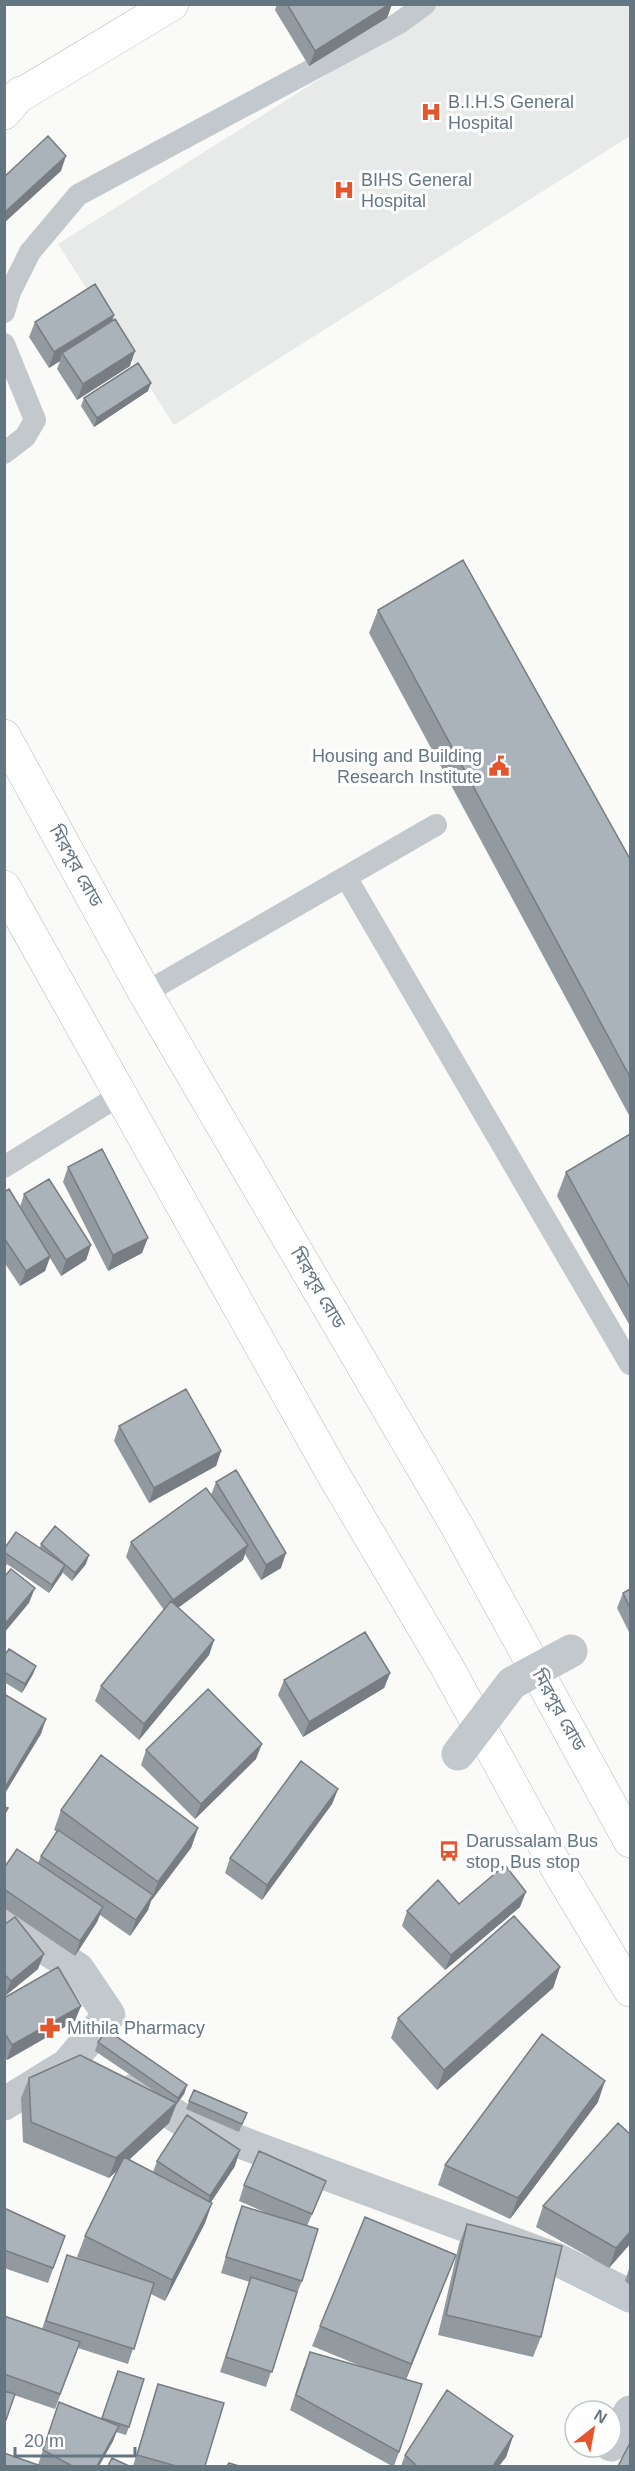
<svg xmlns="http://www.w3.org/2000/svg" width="635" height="2471" font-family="Helvetica,'Noto Sans Bengali',sans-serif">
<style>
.built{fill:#e8e9e9}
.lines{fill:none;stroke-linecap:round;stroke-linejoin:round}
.primary-casing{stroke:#b5babe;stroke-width:34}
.trunk-casing{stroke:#b4b9bd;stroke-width:34}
.service{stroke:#c3c8cc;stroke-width:22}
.minor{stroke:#c3c8cc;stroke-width:33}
.primary{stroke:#fff;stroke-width:33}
.trunk{stroke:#fff;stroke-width:33}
.pedestrian-bridge{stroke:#c3c8cc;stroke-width:33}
.wall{fill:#929a9f}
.shaded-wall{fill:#777d82}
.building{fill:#aab3b9;stroke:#777d82;stroke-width:1.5}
.labels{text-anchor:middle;stroke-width:6;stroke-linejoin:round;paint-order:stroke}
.poi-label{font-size:18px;fill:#657683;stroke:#fff;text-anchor:start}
.street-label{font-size:18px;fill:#657683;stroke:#fff}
</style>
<rect width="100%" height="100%" fill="#fafaf8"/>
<path class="built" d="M437,5H630V12L628,14L630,17V136L174,425L58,244Z"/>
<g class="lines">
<g class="primary-casing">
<path id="primary" d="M4,105L172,4"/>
</g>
<g class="trunk-casing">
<path id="trunk" d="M4,113L21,93
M4,736L145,993L457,1526L630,1841
M4,887L329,1467L446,1665L557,1868L630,1990"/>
</g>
<path class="service" d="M4,312L10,292L30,252L78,195L399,23L425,4
M4,344L35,420L25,437L4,453
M346,877L630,1364
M145,993L436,825
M4,1167L120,1095"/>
<path class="minor" d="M4,1922L78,1969L109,2015L67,2065
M134,2090L186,2122L558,2260L630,2296
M4,2104L62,2068
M611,2445L630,2412"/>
<use href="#primary" class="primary"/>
<use href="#trunk" class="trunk"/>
<path class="pedestrian-bridge" d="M458,1754L512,1683L571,1651"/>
</g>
<path class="wall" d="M277,4H392L387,18L309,66L275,10Z
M114,315L112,321L130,366L77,400L57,369L60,361L49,368L29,337L35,322Z
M148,391L94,427L81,406L84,398Z
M378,610L630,859V1117L369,633Z
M630,1134V1326L557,1196L566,1172Z
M68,1167L142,1253L108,1271L63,1182Z
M4,1192L20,1207L24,1194L91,1245L86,1260L61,1276L50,1258L45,1271L20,1286L4,1262Z
M119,1426L221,1451L216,1466L149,1503L114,1441Z
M216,1482L281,1568L261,1580L245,1554L243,1560L178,1608L214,1640L209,1655L139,1740L95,1701L101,1686L164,1610L126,1557L131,1542L211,1495Z
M41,1544L86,1564L72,1581L62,1572L49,1593L7,1564L4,1570V1549L40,1548Z
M630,1589V1634L617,1608L623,1593Z
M4,1656L36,1666L33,1674L22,1693L4,1682Z
M390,1673L384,1688L303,1737L278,1695L284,1680Z
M146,1750L256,1759L195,1819L141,1765Z
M338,1789L332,1804L262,1900L225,1873L230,1858Z
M61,1810L198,1828L191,1848L151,1901L148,1910L130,1936L100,1915L97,1922L75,1956L4,1908V1868L38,1863L41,1856L57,1832L54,1830Z
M520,1907L445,1970L402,1926L407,1911Z
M4,1925L38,1969L5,1996H4Z
M560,1967L553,1988L437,2090L391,2038L398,2018Z
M4,1998L75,2021L7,2060L4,2057Z
M98,2042L187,2085L184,2094L176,2105L169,2123L129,2160L153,2172L157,2161L235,2166L211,2202L212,2203L205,2223L165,2301L151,2294L128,2364L78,2348L55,2409L14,2395L4,2423V2316L42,2329L67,2255L88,2262L77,2257L85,2236L118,2170L109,2178L23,2142L21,2098L29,2078L154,2091L95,2051Z
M189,2101L247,2113L239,2132L186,2109Z
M598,2102L510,2219L438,2185L445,2165Z
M244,2185L320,2196L307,2226L302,2281L296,2296L266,2387L220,2372L250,2282L221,2273L236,2222L242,2206L276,2217L239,2201Z
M543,2206L630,2244L609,2268L536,2227Z
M4,2208L65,2236L48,2283L4,2268Z
M467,2224L541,2337L533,2357L438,2335L459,2244Z
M630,2266V2285L625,2281Z
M448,2275L406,2380L399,2452L394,2466H392L290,2410L304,2367H363L312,2346L320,2326Z
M115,2379L129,2427L126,2435L116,2432L113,2441L99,2466H4L38,2465L59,2402L102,2419Z
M158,2384L205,2466H133L153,2399Z
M513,2436L506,2457L499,2466H401L405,2455Z"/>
<path class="shaded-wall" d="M390,4H392L387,18L309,66L315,51Z
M66,156L61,171L4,223V213Z
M114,315L109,330L62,353L60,361L49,368L54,352Z
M135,351L130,366L77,400L83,384Z
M151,383L148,391L94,427L97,418Z
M148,1238L142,1253L108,1271L113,1255Z
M91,1245L86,1260L61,1276L66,1260Z
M50,1256L45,1271L20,1286L26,1271Z
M221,1451L216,1466L149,1503L154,1488Z
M248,1545L243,1560L168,1615L173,1600Z
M286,1553L281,1568L261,1580L266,1565Z
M89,1555L86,1564L72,1581L75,1573Z
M65,1565L62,1574L49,1593L52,1585Z
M35,1588L29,1603L4,1633V1625Z
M214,1640L209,1655L139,1740L144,1724Z
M36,1666L33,1674L22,1693L25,1684Z
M390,1673L384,1688L303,1737L309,1722Z
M46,1719L41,1734L4,1795V1789Z
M262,1744L256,1759L195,1819L201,1804Z
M338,1789L332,1804L262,1900L267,1885Z
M198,1828L191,1848L151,1901L148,1910L130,1936L136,1920L153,1895L158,1882Z
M526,1892L520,1907L445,1970L451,1955Z
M103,1907L97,1922L75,1956L80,1941Z
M44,1954L38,1969L5,1996L11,1981Z
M560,1967L553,1988L437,2090L444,2070Z
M81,2006L75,2021L7,2060L12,2045Z
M605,2081L598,2102L510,2219L518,2198Z
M187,2085L184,2094L176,2105L169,2123L109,2178L116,2158L176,2103L178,2098Z
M240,2150L235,2166L205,2211L210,2196Z
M212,2203L205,2223L165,2301L172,2280Z
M630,2232V2244L609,2268L616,2248Z
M456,2255L448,2275L404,2384L411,2364Z
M119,2426L113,2441L99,2466H97Z
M513,2436L506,2457L499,2466H493Z"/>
<path class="building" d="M287,4H390L315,51Z
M48,136L66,156L4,213V177Z
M95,284L114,315L54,352L35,322Z
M115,319L135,351L83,384L62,353Z
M138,363L151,383L97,418L84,398Z
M463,560L630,859V1077L378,610Z
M630,1134V1288L566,1172Z
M102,1149L148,1238L113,1255L68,1167Z
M49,1179L91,1245L66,1260L24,1194Z
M9,1189L50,1256L26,1271L4,1238V1192Z
M186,1389L221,1451L154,1488L119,1426Z
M236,1470L286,1553L266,1565L216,1482Z
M206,1488L248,1545L173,1600L131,1542Z
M55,1526L89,1555L75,1573L41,1544Z
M16,1532L65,1565L52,1585L4,1552V1549Z
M11,1569L35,1588L4,1625V1577Z
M630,1589V1608L623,1593Z
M171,1601L214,1640L144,1724L101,1686Z
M365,1632L390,1673L309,1722L284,1680Z
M9,1649L36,1666L25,1684L4,1672V1656Z
M208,1689L262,1744L201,1804L146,1750Z
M4,1694L46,1719L4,1789Z
M101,1755L198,1828L158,1882L61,1810Z
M301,1761L338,1789L267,1885L230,1858Z
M4,1807L8,1808L4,1815Z
M58,1830L153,1895L136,1920L41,1856Z
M17,1849L103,1907L80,1941L4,1889V1868Z
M505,1865L526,1892L451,1955L407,1911L438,1880L459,1904Z
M514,1916L560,1967L444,2070L398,2018Z
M15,1917L44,1954L11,1981L4,1974V1925Z
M58,1967L81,2006L12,2045L4,2032V1998Z
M107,2030L187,2085L178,2098L98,2042Z
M542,2034L605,2081L518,2198L445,2165Z
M80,2055L176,2103L116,2158L31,2122L29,2078Z
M194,2090L247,2113L242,2124L189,2101Z
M187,2115L240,2150L210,2196L157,2161Z
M618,2123L630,2134V2232L616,2248L543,2206Z
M259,2151L326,2181L312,2214L244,2185Z
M124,2157L212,2203L172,2280L85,2236Z
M242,2206L318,2229L302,2281L226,2257Z
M4,2208L65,2236L53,2268L4,2250Z
M365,2217L456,2255L411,2364L320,2326Z
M467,2224L562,2246L541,2337L446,2315Z
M67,2255L154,2283L134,2349L46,2321Z
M251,2277L297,2292L272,2372L226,2357Z
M4,2316L80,2342L60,2394L4,2374Z
M310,2352L422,2384L399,2452L296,2395Z
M118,2371L144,2379L129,2427L102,2418Z
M158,2384L224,2403L205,2466H176L137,2455Z
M447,2390L513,2436L493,2466H417L405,2455Z
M4,2391L15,2394L6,2420H4Z
M59,2402L119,2426L97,2466H72L43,2450Z
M630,2443V2466H618Z
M4,2453L41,2466H4Z
M112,2458L129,2466H108Z
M229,2463L239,2466H227Z"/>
<defs>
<g id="hospital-bare" transform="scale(1.62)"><path d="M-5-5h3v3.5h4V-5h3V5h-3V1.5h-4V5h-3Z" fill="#e4572e" stroke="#fff" stroke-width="2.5" paint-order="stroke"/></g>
<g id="civic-bare" transform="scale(1.62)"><path d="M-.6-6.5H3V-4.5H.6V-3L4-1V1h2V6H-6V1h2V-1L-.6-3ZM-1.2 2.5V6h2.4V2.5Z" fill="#e4572e" stroke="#fff" stroke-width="2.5" paint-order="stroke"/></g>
<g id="bus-bare" transform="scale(1.62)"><path d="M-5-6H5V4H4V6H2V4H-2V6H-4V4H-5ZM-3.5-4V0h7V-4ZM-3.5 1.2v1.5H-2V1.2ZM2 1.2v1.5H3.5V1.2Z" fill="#e4572e" stroke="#fff" stroke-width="2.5" paint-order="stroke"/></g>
<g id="pharmacy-bare" transform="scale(1.62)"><path d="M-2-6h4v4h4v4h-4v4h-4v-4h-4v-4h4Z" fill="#e4572e" stroke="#fff" stroke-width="2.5" paint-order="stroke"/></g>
</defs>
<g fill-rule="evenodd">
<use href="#hospital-bare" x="431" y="112"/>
<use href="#hospital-bare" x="344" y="190"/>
<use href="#civic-bare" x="499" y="766"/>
<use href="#bus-bare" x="449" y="1851"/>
<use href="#pharmacy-bare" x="50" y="2028"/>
</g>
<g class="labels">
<g class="poi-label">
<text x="448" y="108">B.I.H.S General<tspan x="448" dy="21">Hospital</tspan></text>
<text x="361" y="186">BIHS General<tspan x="361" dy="21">Hospital</tspan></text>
<text x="482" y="762" text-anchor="end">Housing and Building<tspan x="482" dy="21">Research Institute</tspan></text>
<text x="466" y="1847">Darussalam Bus<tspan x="466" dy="21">stop, Bus stop</tspan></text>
<text x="67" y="2034">Mithila Pharmacy</text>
</g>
<g class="street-label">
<text transform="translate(76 866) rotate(61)" y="6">মিরপুর রোড</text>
<text transform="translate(318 1288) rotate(60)" y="6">মিরপুর রোড</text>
<text transform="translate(559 1710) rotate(61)" y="6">মিরপুর রোড</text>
</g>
</g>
<rect width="635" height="2471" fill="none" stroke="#657683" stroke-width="12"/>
<g transform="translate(593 2429) rotate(31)"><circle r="28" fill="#ffffff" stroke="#c1c8cd" stroke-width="1.5"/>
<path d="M0-4.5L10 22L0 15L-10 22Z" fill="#e4572e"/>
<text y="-9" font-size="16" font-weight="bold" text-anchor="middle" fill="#657683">N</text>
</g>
<path d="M15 2447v9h120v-9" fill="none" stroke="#657683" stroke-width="3"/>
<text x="24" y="2447" font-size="18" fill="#657683" stroke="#ffffff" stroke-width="4.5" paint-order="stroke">20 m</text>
</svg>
